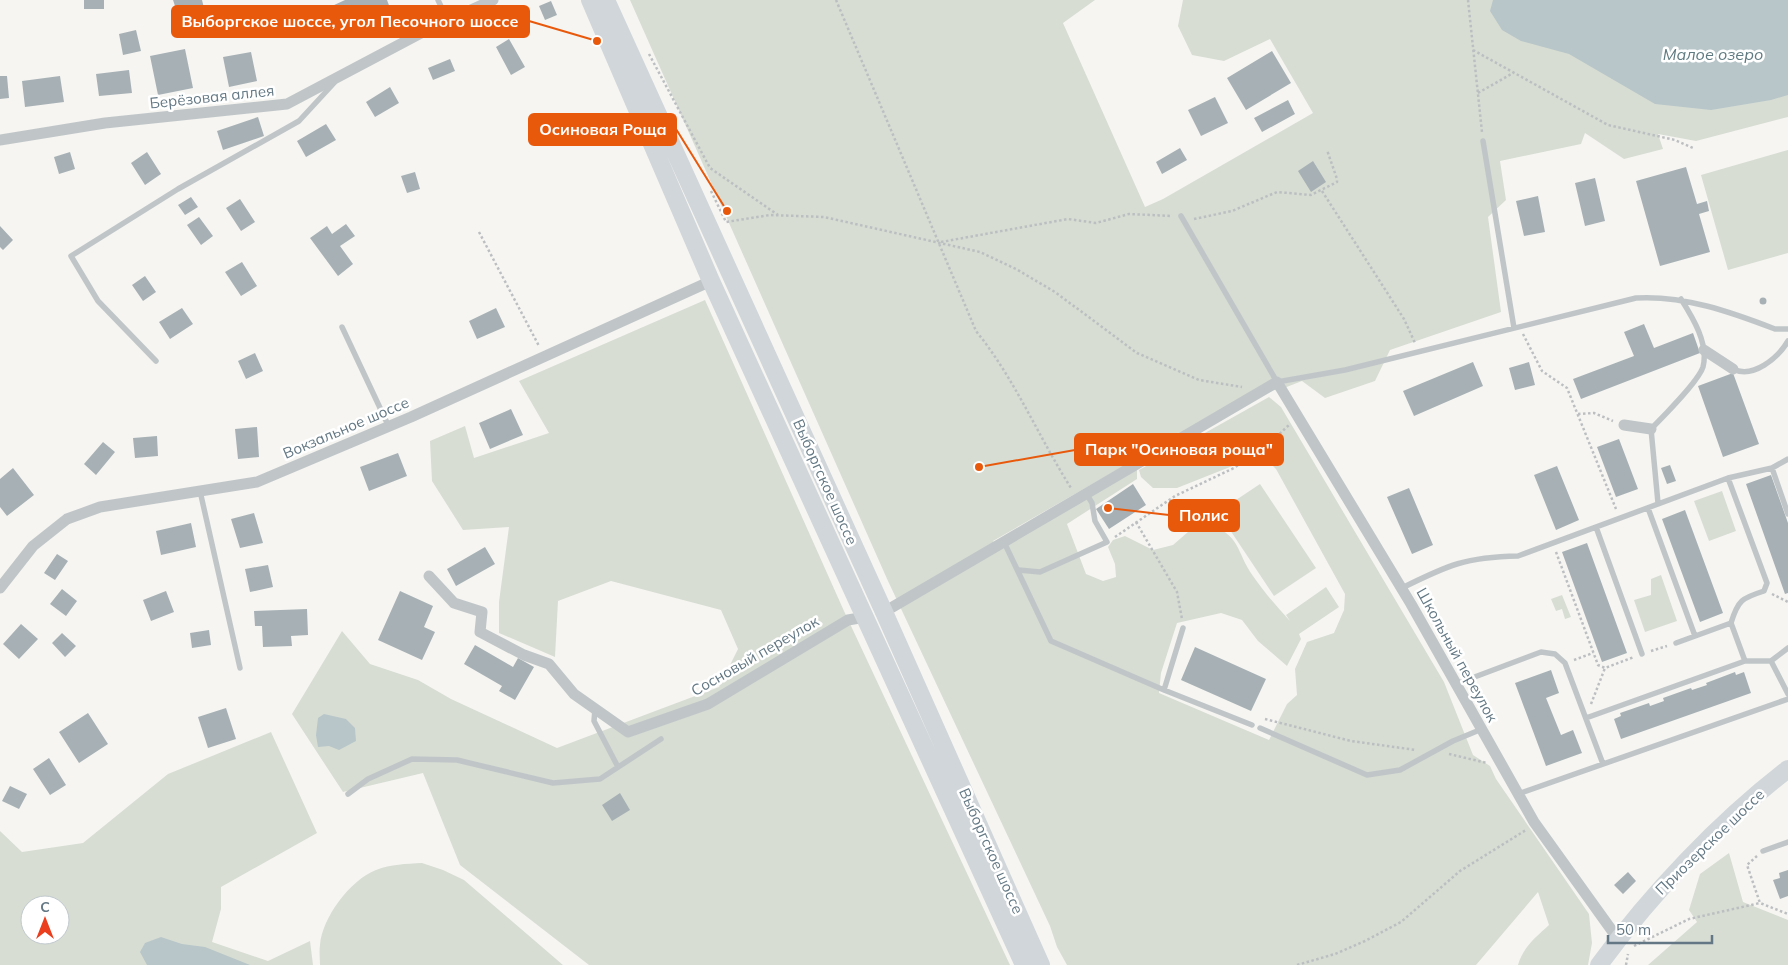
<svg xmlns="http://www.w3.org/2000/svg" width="1788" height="965" font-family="Mulish,sans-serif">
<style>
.green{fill:#d7ddd3;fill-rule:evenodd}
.water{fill:#b8c6c9}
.building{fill:#a7b1b5}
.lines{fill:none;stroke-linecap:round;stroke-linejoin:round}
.path{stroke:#bcbfc1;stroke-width:2.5;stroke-dasharray:2.5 2.5;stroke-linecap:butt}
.service{stroke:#c0c6c8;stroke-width:5.5}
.minor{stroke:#c0c6c8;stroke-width:11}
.primary{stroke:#d1d6da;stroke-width:18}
.labels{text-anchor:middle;stroke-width:5;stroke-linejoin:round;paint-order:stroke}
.street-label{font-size:15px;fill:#637884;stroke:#fff}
.water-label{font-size:16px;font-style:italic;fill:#5f7b81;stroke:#fff}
.leader{fill:none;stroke:#e8590c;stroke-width:2}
.callout-dot{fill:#e8590c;stroke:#fff;stroke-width:2}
.callout{fill:#e8590c;stroke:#e8590c;stroke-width:2}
.callout-label{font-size:16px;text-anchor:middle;font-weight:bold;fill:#fff}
</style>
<rect width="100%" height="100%" fill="#f6f5f2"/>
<path class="green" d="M630,0H1095L1063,23L1145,207L1163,199L1313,113L1270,39L1224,61L1192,55L1178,26L1183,0H1788V117L1696,141L1658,134L1663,149L1624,159L1585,133L1581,144L1500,161L1506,200L1488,217L1501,312L1390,350L1375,381L1325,398L1302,381L1279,390L1254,391L993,541L998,550L1137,469V479L1067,524L1086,574L1103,581L1116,577L1115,564L1108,547L1113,540L1125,536L1153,550L1173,545L1188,532L1207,524C1241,534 1236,552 1253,576C1264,592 1277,607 1290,621L1286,615L1326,587L1339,607L1299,634L1301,639L1287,666L1258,641L1242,620L1221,613L1177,623L1161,673L1159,693L1269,740L1287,704L1297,695L1295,669L1307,642L1334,633L1344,610L1345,594L1276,469L1257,450L1235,465L1177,488H1153L1141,477L1139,470L1269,397L1281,407L1444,682L1473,755L1490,766L1496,779L1589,914L1592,943L1588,965H1518C1523,947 1536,937 1549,925L1538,892L1476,965H1067L1057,947L1050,926L888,581Z
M1788,150V253L1728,270L1701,175Z
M705,300L844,611L1010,965H589L460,865L423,773L343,792L292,714L342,631L370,664L418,680L451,699L557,748L719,687L738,649L721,610L611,581L558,601L555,657L499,633V602L509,527L463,530L432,481L430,441L465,426L474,458L549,433L519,381Z
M1260,484L1316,568L1274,596L1218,512Z
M1722,491L1736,531L1709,541L1694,501Z
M1661,575L1677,621L1645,632L1634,600L1651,595V579Z
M1562,595L1571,617L1565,619L1562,609L1556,611L1551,599Z
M271,732L317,833L221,887V909L212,942L268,961L310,941L313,965H0V831L22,852L83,843L168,774ZM30,905H60V935H30Z
M1729,853L1743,902L1788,920V965H1648L1697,922L1689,910L1700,874Z
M422,863L443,870L464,880L563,965H320C320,959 319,952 320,945C322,918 350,880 376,870C391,864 406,864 422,863Z"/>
<path class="water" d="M1493,0H1788V95L1771,100L1711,110L1655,104L1569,54L1521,41L1502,30L1490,11Z
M324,714L346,719L355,728L356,741L339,750L329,746L318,747L316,735L318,718Z
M161,937L182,944L205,947L250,965H147L140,952L145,943Z"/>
<path class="building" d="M84,0H104V9H84Z
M173,0H202L204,8L178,15Z
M345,0H387L390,8L343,29L332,6Z
M551,1L557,15L545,20L539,6Z
M136,30L141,51L123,55L119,34Z
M509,39L525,67L511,75L496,47Z
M185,49L193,88L158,95L150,56Z
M1272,51L1291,83L1246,110L1227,78Z
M251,52L257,81L229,87L223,57Z
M450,59L455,71L433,80L428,68Z
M129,70L132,93L99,96L96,74Z
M0,76H7L9,98L0,99Z
M60,76L64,102L25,107L22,81Z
M390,87L399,103L375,117L366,102Z
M1215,97L1228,123L1201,136L1188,110Z
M1288,100L1295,114L1262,132L1254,118Z
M258,117L264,136L223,150L217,131Z
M326,124L336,140L306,157L297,141Z
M1180,148L1187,160L1162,174L1156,162Z
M70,152L75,169L59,174L54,157Z
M147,152L161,174L145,185L131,163Z
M1313,161L1326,182L1311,192L1298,171Z
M1686,167L1697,204L1707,201L1709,211L1699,214L1710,252L1660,266L1636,181Z
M415,172L420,189L407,193L401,176Z
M1595,178L1605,221L1585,226L1575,183Z
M1538,196L1545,232L1524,236L1516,201Z
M191,197L198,207L185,215L178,205Z
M240,199L255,222L241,231L226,208Z
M199,217L213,236L201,245L187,225Z
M346,224L355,236L340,246L353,264L338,276L310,238L327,226L332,234Z
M0,226L13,240L3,250L0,247Z
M242,262L257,286L241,296L225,272Z
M145,276L156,292L143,301L132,285Z
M1759.5 301a3.5 3.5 0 1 1 7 0a3.5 3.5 0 1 1-7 0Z
M182,308L193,324L170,339L159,322Z
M496,308L505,327L477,339L469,321Z
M1644,324L1654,348L1693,333L1700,353L1581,399L1573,379L1634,356L1624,332Z
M255,353L263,371L246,379L238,361Z
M1473,362L1483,386L1414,416L1403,391Z
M1529,362L1535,385L1515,390L1509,368Z
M1733,373L1759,444L1723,457L1698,386Z
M511,409L523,435L490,449L479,423Z
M257,427L259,457L238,459L235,429Z
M157,436L158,456L135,458L133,438Z
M1619,439L1638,489L1616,497L1597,447Z
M103,442L115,452L96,475L84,464Z
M398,453L407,476L369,491L360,467Z
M1670,465L1676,481L1667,484L1661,468Z
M1557,466L1579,520L1556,530L1534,475Z
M13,468L34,495L7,516L0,507V479Z
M1771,475L1788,523V593L1785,594L1746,484Z
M1133,484L1146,505L1109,529L1096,509Z
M1409,488L1433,545L1412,554L1387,497Z
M1685,510L1723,613L1700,622L1662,519Z
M254,513L263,543L240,548L231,519Z
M191,523L196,547L161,555L156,531Z
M1587,543L1627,653L1602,662L1562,552Z
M485,547L495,564L456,586L447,569Z
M57,554L68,561L55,580L44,573Z
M268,565L273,587L250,592L245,569Z
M62,589L77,601L66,616L50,604Z
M166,591L174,612L151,621L143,600Z
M400,591L433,606L424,627L435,632L422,660L378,640Z
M307,609L308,635L291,636L292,646L263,647L262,626H255L254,611Z
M21,624L38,639L19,659L3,644Z
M209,630L211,645L192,648L190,633Z
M62,633L76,646L65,657L52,643Z
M475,645L513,667L518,658L534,667L515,700L499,691L502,686L464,664Z
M1195,647L1266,679L1251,711L1181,680Z
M1551,670L1559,693L1546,698L1561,735L1573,730L1582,753L1546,766L1515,683Z
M1735,672L1736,675L1744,672L1751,693L1621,739L1614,719L1621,716L1620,713L1649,703L1650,706L1664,701L1663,698L1691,688L1692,690L1707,685L1706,683Z
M226,708L236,739L208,748L198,717Z
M88,713L108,744L79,763L59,732Z
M49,758L66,785L50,795L33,769Z
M10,786L27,794L19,809L2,801Z
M620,793L630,810L612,821L602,805Z
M1788,870V896L1780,899L1773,880L1780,878L1779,873Z
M1628,872L1636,881L1623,894L1614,885Z"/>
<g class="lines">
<path class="path" d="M836,0L976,331C1015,379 1038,436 1071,488
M1468,0L1482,132
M1473,50L1608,125L1675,140L1693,148
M649,54L710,168L778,215
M1478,93L1513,73
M711,191L726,222L770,215L824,217L980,252L1016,269L1055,292L1137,353L1199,380L1242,387
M1322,191L1404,319L1415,343
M1194,219L1232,211L1277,192L1311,195L1337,182V179L1327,150
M479,232L539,346
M941,242L1068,219L1096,223L1129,214L1172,216
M1523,334L1542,371L1567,388L1616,509
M1578,414L1594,413L1613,421
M1136,522L1177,592L1182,619
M1115,537L1175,496L1234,468L1271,442L1290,424
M1556,552L1598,665L1605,668L1634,657
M1772,594L1788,602
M1651,651L1667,646
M1574,660L1593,653
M1591,704L1605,668
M1265,719L1351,741L1416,750
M1449,754L1487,763
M1757,856L1747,865L1760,903L1788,914
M1634,946L1689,919L1760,903
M1297,965L1335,954L1365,941L1401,922L1460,871L1526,830
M1626,965L1628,954"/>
<path class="service" d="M438,0L448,21
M1483,141L1514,328
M1181,216L1277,382L1345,370L1636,298C1683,295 1731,312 1775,329H1788
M342,327L389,427
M156,361L98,301L71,256L178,189L299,121L334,83
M1733,369C1753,379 1778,358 1788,341
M1772,468L1788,514
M1728,478L1767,583L1764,591C1742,598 1738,600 1731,623
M200,491L240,668
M1658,503L1651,429C1663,417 1699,380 1703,367C1709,344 1693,318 1681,299
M1648,508L1695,636
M1596,527L1642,654
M1004,542L1051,641L1164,690L1252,725
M1019,570L1040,572L1107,542L1095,521L1092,503L1086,493
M1402,588C1448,565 1466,557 1518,556L1728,478L1772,468L1788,459
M1676,643L1731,623L1745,661
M1771,661L1788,694
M1456,684L1541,652L1555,654L1565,663L1603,764
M1164,690L1183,628
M595,709L594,721L618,767
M1586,718L1745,661H1771L1788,648
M1260,728L1367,775L1400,770L1453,741L1482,729
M348,794L368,779L412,759L457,760L553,783L600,779L661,739
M1518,794L1788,699
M1763,851L1788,842"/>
<path class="minor" d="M0,140L105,123L287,104L425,31L493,0
M1704,350L1733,369
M1624,425L1651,429
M429,576L454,603L482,612L480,632L524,655L549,664L574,694L628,732L708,704L848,620L865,617
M0,588L33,546L67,519L100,507L257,482L411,417L711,281
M884,612L1277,382L1411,604L1534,822L1618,939"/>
<path class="primary" d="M590,0L711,281L1024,965
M606,0L884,612L1041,965
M1599,965C1651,894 1718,823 1788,769"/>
</g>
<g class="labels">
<g class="street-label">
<text transform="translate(212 97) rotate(-6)" y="5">Берёзовая аллея</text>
<text transform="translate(346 428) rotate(-23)" y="5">Вокзальное шоссе</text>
<text transform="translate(825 482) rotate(66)" y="5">Выборгское шоссе</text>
<text transform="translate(1457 655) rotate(61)" y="5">Школьный переулок</text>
<text transform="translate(755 656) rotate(-30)" y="5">Сосновый переулок</text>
<text transform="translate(1710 842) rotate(-44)" y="5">Приозерское шоссе</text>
<text transform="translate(991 851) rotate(66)" y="5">Выборгское шоссе</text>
</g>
<g class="water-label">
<text x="1713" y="60">Малое озеро</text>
</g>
</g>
<path class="leader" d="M597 41L529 21M727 211L676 129M979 467L1075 450M1108 508L1169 515"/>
<g class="callout-dot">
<circle cx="597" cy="41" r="5"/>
<circle cx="727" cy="211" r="5"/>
<circle cx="979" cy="467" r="5"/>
<circle cx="1108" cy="508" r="5"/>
</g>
<g class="callout">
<rect x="172" y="6" width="357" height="31" rx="5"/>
<rect x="529" y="114" width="147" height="31" rx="5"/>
<rect x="1075" y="434" width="208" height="31" rx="5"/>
<rect x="1169" y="500" width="70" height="31" rx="5"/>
</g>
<g class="callout-label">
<text x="350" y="27">Выборгское шоссе, угол Песочного шоссе</text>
<text x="603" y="135">Осиновая Роща</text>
<text x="1179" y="455">Парк "Осиновая роща"</text>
<text x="1204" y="521">Полис</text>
</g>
<g transform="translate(45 920)"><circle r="24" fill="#ffffff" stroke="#c1c9ce"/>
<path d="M0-4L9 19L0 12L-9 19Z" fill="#ea3e1e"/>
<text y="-8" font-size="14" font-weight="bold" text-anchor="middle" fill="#637884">С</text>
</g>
<path d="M1608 935v8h104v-8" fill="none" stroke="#637884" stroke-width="2.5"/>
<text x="1616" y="935" font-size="15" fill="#637884" stroke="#ffffff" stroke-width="4" paint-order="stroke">50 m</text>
</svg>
